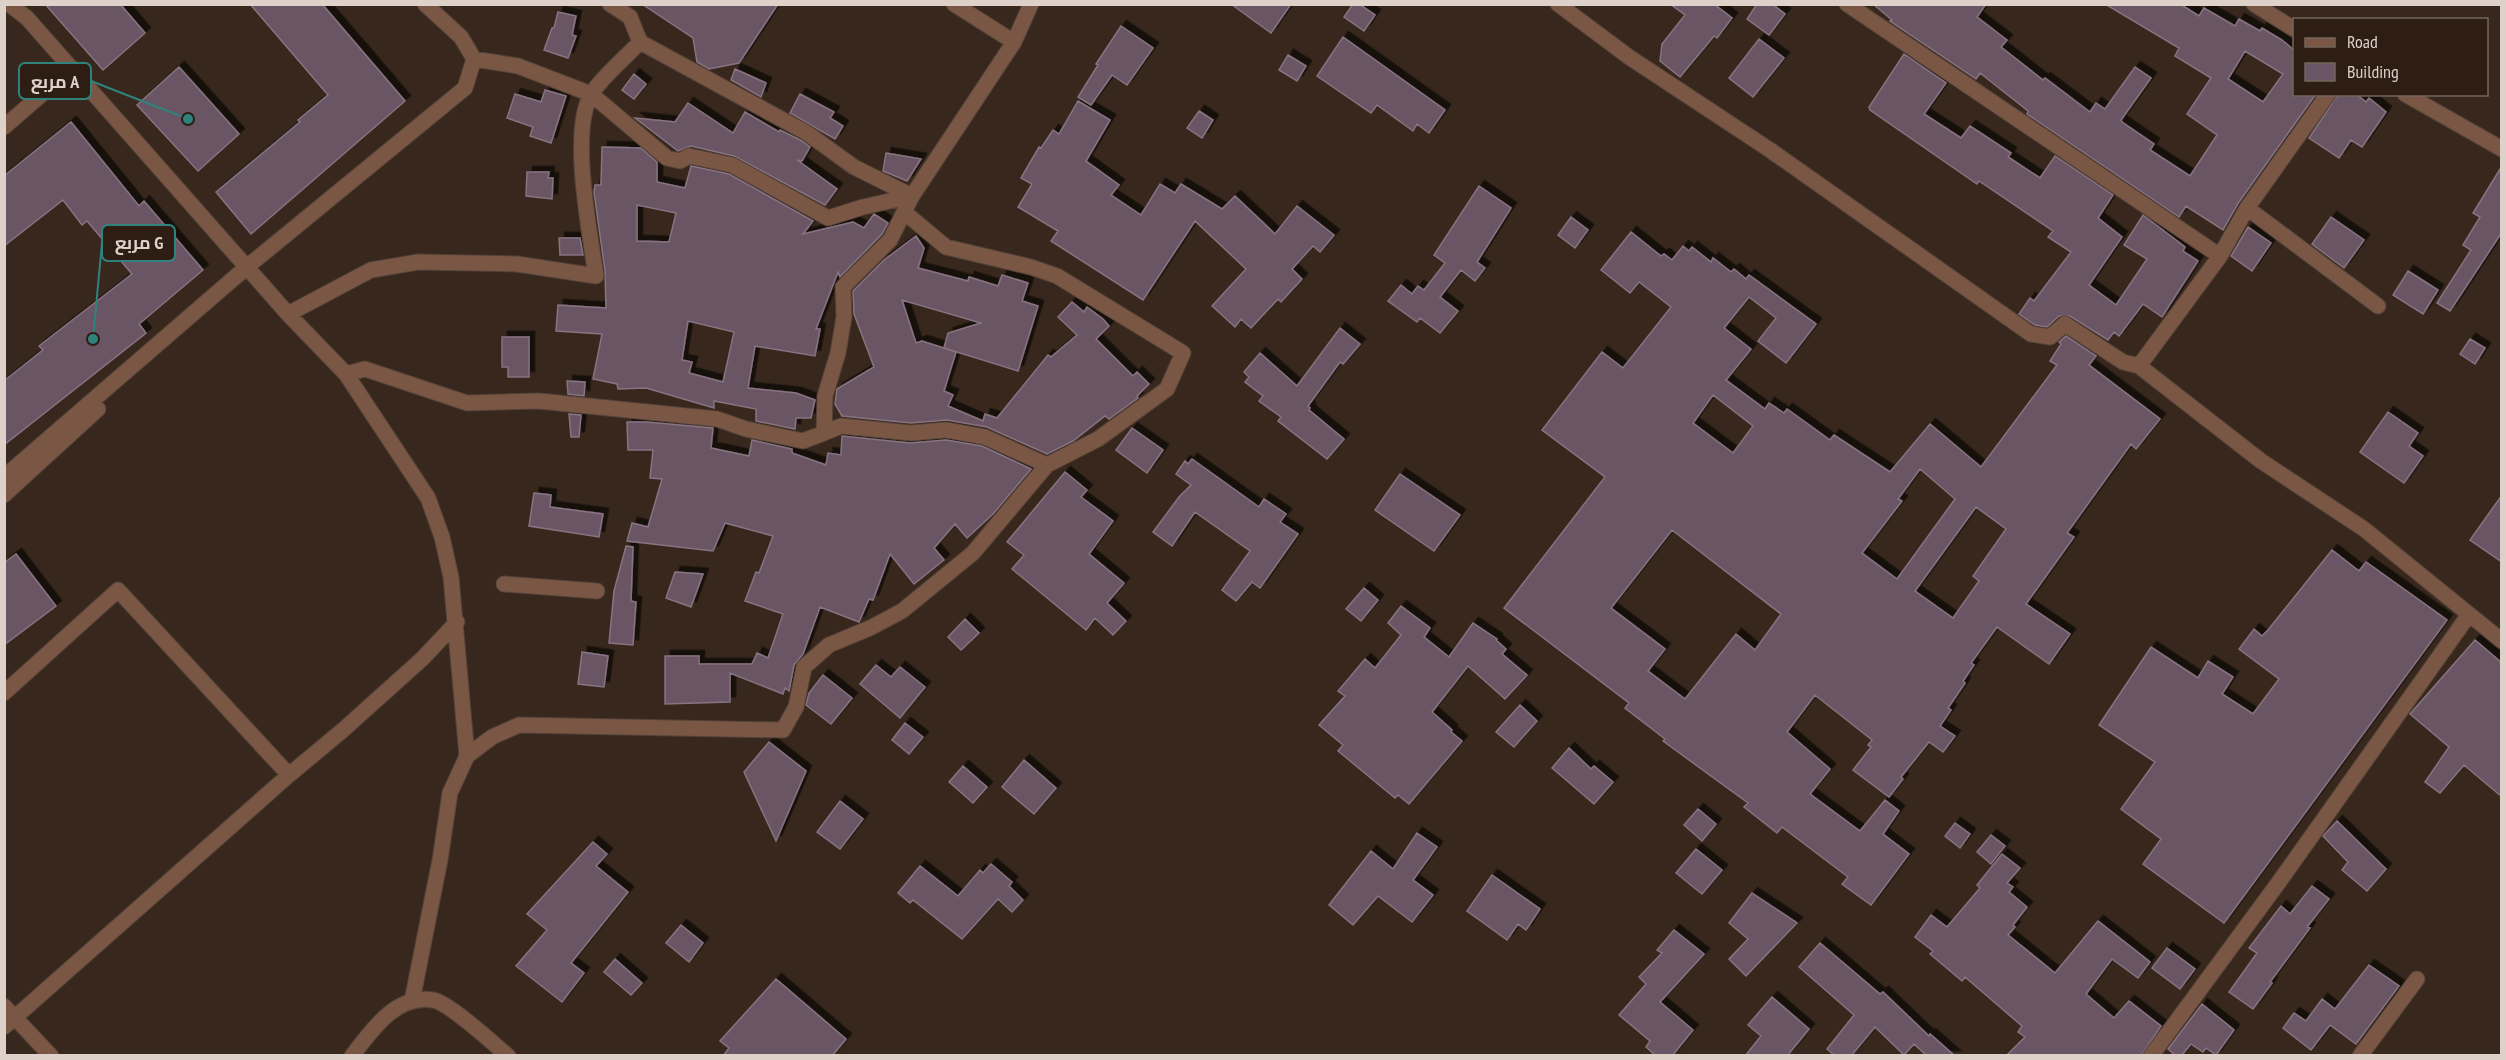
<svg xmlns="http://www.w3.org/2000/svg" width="2506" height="1060" font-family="'PT Sans Narrow',Cairo,sans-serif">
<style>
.building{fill:#695563;stroke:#877381;stroke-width:1.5;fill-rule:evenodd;filter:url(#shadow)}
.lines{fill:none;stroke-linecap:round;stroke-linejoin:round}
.minor-casing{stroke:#524238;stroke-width:17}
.minor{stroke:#7a5645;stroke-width:15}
.leader{fill:none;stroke:#2e847c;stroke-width:2}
.callout-dot{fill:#2e847c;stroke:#2e1d13;stroke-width:2}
.callout{fill:#2e1d13;stroke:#2e847c;stroke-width:2}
.callout-label{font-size:18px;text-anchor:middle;font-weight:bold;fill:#ddd1ca}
</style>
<defs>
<filter id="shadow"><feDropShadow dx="5.5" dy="-5.5" stdDeviation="0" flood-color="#0009"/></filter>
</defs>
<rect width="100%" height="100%" fill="#38271c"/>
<path class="building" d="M45,4H120L145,33L103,70Z
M250,4H322L405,101L251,234L216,192L300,122L298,120L328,95Z
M642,4H778L739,63L709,69L697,62L693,38Z
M1231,4H1291L1271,33Z
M1353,4H1359L1375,15L1364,31L1344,17Z
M1670,4H1714L1732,18L1717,38L1714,36L1680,77L1660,61L1662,44L1685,15Z
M1757,4H1772L1785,14L1769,35L1747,19Z
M1873,4H1986L1977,17L2007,40L2001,47L2043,80L2045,78L2090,112L2096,103L2105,109L2135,67L2151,78L2121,120L2122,122L2154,144L2150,150L2190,176L2217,135L2187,114L2211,78L2175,56L2179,48L2105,4H2180L2199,16L2204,8L2235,26L2239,19L2260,31L2262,28L2282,40L2295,51V94H2316L2239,202L2223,230L2186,206L2179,217L2027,114L2028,111L2023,107L1980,73L1976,79L1890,21L1892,20ZM2245,51L2283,74L2263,102L2228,79Z
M558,12L576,16L572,35L576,36L568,58L544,50L552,28H554Z
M1121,26L1153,48L1127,85L1112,75L1091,105L1078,97L1098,65L1096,64Z
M1343,37L1445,110L1429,133L1417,124L1413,131L1377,105L1371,113L1317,76Z
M1759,39L1784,58L1753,97L1729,78Z
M1904,54L1946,83L1924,114L1961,138L1970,126L2011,153L2008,157L2040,178L2055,156L2113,195L2098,218L2122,237L2089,285L2116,305L2147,259L2124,245L2143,215L2185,247L2183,251L2198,261L2162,317L2143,304L2119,336L2114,332L2108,340L2070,316H2059L2047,327L2035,325L2019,314L2030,298L2034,301L2071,252L2048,237L2053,231L1979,181L1977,184L1870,110L1869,107Z
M1288,55L1306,66L1297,81L1279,70Z
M179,67L239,134L198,171L137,105Z
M735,69L766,83L761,97L731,80Z
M634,74L646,84L634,99L622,90Z
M545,90L566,96L551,143L530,136L533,127L507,118L515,94L541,102Z
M800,94L834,112L830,118L843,126L835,139L790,113Z
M2338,94H2356L2366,102L2369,98L2386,112L2362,147L2351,140L2339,158L2309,138Z
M1078,101L1110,120L1086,161L1119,185L1111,195L1141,215L1160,184L1175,193L1181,184L1222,209L1235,196L1275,234L1297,206L1334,235L1320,252L1313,246L1292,269L1302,279L1281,302L1278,299L1251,328L1241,319L1235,327L1212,306L1246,269L1195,221L1143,300L1051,241L1058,231L1018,207L1032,184L1021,178L1039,147L1041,148L1053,130L1059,134Z
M688,103L733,133L745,112L779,132L780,130L802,141L810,147L802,161L797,160L837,189L825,205L734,156L691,146L678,151L635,118L675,122Z
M1199,111L1213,120L1202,138L1187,128Z
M71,122L139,206L144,201L203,270L139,324L146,333L4,445V381L43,350L39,346L132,274L87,221L82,225L63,200L4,246V176Z
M602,147L641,148L657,162V182L685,188L691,166L729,174L813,221L803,234L853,222L864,228L874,214L888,223L882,234L840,277L838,272L816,329H820L815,356L755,346L748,388L796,393L815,400L811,418H796L795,429L756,421V409L714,401V408L646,388L618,389L617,384L593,379L602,334L556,331L558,305L606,308L605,271L594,192L595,185H601ZM637,205L676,213L669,242L637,241ZM688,321L734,332L723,382L689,373L692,362L682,360Z
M886,153L921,159L907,181L883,171Z
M2502,166V232L2450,311L2437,303L2471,250L2463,245L2480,217L2473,213Z
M527,172H549L548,178H553L552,199L526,196Z
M1479,186L1511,208L1477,262L1485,268L1475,281L1461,270L1440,297L1458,311L1440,333L1420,318L1417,322L1388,301L1401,285L1412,294L1418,286L1424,290L1445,263L1434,255Z
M1571,217L1588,230L1575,248L1558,235Z
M2331,217L2364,240L2344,268L2312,244Z
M2248,227L2271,243L2252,271L2231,256Z
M1631,232L1661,256L1664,254L1672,260L1683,246L1689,251L1692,247L1711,262L1713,258L1731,272L1734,269L1746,279L1749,275L1816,324L1786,363L1758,341L1776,318L1749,297L1724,328L1751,349L1726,380L1765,409L1769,403L1784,413L1787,409L1830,440L1834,435L1890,472L1930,424L1981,467L2057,365L2050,361L2061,344L2059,342L2066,336L2096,356L2089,365L2160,419L2136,449L2131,444L2067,533L2074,537L2026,604L2070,634L2049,664L1997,627L1971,663L1974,665L1963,681L1965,683L1948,708L1951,710L1940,726L1955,736L1943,752L1929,742L1901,777L1903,779L1889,797L1853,770L1871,747L1868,745L1872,740L1815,695L1787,732L1830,769L1810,794L1860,831L1885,800L1899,811L1883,834L1909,854L1871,905L1842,884L1848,877L1782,827L1777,833L1744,807L1748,803L1663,741L1665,739L1625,708L1629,703L1504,608L1605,477L1542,430L1602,352L1623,368L1671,307L1639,282L1630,293L1601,270ZM1713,395L1753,426L1733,453L1693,423ZM1920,469L1955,499L1897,579L1862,553L1902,501L1898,499ZM1976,507L2006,529L1973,576L1979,581L1953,618L1915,591ZM1672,530L1781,614L1755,650L1736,634L1685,699L1648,671L1665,649L1611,608Z
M916,236L924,248L918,268L968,281L969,277L998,286L1002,275L1028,283L1022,301L1038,306L1018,371L944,348L948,333L981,323L902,300L916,343L922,341L956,352L944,391L953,395L948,406L983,421L985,414L997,418L1048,355L1051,357L1077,335L1058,317L1072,302L1084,312L1087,307L1103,319L1109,326L1096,339L1133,376L1137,372L1149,384L1137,396L1138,398L1109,419L1105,416L1073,441L1047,454L987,427L947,420L911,423L842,416L835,404L837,389L874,367L854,314L853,291L884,260Z
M559,238H580L583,255H560Z
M2408,271L2438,290L2423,314L2393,295Z
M1340,328L1360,344L1343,364L1340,362L1308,406L1310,408L1309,410L1344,439L1327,459L1278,421L1281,417L1259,401L1263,396L1245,382L1249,377L1244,372L1260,353L1297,386Z
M502,337H529V377H508V367H502Z
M2470,339L2485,348L2475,364L2460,354Z
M567,381L585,382L584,396L568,394Z
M2388,412L2418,433L2409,446L2423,456L2404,483L2360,452Z
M569,414L581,415L579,437H571Z
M627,422H646L713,428L711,448L749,456L752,440L792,449V453L826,465L828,453L841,455L842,436L910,443L946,440L982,446L1031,469L993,514L967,538L955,524L934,548L944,560L914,584L890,554L873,600L869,599L859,622L820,607L803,654L794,665L789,691L785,688L783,694L730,673V702L665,704V656H699V664H752L757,653L768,658L783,614L745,601L756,572L759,573L773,536L725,523L713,551L627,541L632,523L648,527L662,479L650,478L653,450H628Z
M1132,428L1163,450L1147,473L1116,450Z
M1192,459L1259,507L1264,499L1286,514L1280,522L1298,534L1260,588L1252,582L1236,601L1222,590L1250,551L1195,512L1172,546L1153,532L1179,497L1191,485L1176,474L1185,461L1188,464Z
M1065,472L1087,490L1081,497L1113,521L1089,554L1124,583L1107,603L1126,621L1113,635L1095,618L1086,630L1012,569L1024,555L1007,542Z
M1400,474L1460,515L1434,551L1375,510Z
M534,493L551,495L550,507L603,514L599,537L529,526Z
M2502,495V562L2470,540Z
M626,546L633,547L631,601L636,602L633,645L609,643L614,591Z
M2332,550L2359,571L2366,562L2447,620L2224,923L2143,864L2161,839L2121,809L2155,762L2099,725L2151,647L2198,678L2208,661L2233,677L2222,694L2253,714L2279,679L2239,649L2254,629L2262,636L2268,630Z
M16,554L56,606L4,645V563Z
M675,572L703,574L691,607L666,598Z
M1364,588L1378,600L1361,621L1346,609Z
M1401,606L1430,628L1424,637L1449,657L1473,623L1497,639L1496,640L1506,649L1502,654L1527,675L1505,699L1468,666L1432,712L1452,730L1451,732L1462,741L1409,804L1398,795L1395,798L1338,751L1343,745L1319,725L1345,696L1338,691L1365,659L1375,668L1401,635L1388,623Z
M965,619L979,633L961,650L948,637Z
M2475,640L2502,663V797L2464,765L2440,793L2425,782L2449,747L2410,714Z
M582,652L608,656L604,687L578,684Z
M876,665L891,677L900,667L925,687L900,718L860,684Z
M823,675L852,698L831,724L806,705L809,693Z
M1520,705L1537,721L1514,747L1496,732Z
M905,723L923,737L909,754L892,740Z
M769,742L806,771L776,841L744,772Z
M1569,748L1591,769L1594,766L1613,782L1594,804L1552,768Z
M1024,760L1056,788L1034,814L1002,787Z
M963,766L987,787L973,803L949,782Z
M840,801L863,819L840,849L817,832Z
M1698,809L1716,824L1702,841L1684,825Z
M2337,821L2386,869L2367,891L2342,870L2348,862L2323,836Z
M1955,823L1970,834L1960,848L1945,836Z
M1417,833L1437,847L1413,880L1433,895L1412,922L1378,896L1353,925L1329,905L1371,851L1393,869Z
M1991,835L2005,846L1991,864L1977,852Z
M593,842L607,854L596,866L628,892L571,963L584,973L562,1002L516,966L547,930L527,914Z
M1696,849L1722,870L1702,894L1676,873Z
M2002,854L2020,868L2007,883L2013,887L2009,892L2027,907L2013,925L2015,927L2008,935L2055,973L2098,921L2150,962L2138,978L2112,959L2086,994L2114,1018L2129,1001L2161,1026L2141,1056H2006L2025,1037L2018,1032L2022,1026L1965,977L1962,981L1930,954L1933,951L1915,937L1931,915L1947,927L1980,888L1977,885Z
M991,864L1012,882L1009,886L1023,900L1012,912L998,899L962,939L913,900L910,903L898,893L920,866L958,896L980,870L983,873Z
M1492,875L1540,909L1526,930L1518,924L1507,940L1467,911Z
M2312,886L2329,899L2307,927L2310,928L2270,982L2272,983L2253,1009L2229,992L2257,953L2249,948L2281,906L2290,914Z
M1752,893L1797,923L1746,976L1729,959L1748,939L1729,923Z
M681,925L703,943L689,962L666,943Z
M1674,930L1704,954L1660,1002L1693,1030L1672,1056H1656L1646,1047L1650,1041L1619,1015L1646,984L1639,977L1662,953L1657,950Z
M1820,943L1880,994L1883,992L1929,1036L1930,1034L1955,1056H1927L1914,1044L1904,1055L1875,1027L1851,1056H1835L1827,1049L1854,1015L1799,967Z
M2167,948L2195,969L2180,989L2152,968Z
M615,959L642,983L631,995L604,972Z
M2369,965L2399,986L2356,1044L2330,1025L2311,1050L2283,1028L2294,1013L2306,1021L2322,999L2335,1009Z
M776,979L846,1039L832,1056H723L729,1048L720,1041Z
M1772,997L1809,1029L1787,1056H1745L1761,1036L1748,1025Z
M2202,1004L2234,1030L2216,1055L2206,1048L2203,1052L2191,1044L2181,1056H2176L2168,1049Z"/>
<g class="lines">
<g class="minor-casing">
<path id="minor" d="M9,4L27,18L288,314L346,374L428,498L442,537L451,577L467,756
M610,4L630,17L640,42L807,133L854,167L912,196L1014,42L1031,4
M954,4L1014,42
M1558,4L1629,57L1770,150L2031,334L2050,337L2065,324L2123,362L2139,366L2261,461L2364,529L2502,641
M1847,4L2220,256
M2254,4L2294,29
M474,59L518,66L591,94L667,158L680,161L689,156L732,165L828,218L863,207L912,196
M2405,94L2502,149
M4,127L72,68
M2247,208L2378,306
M288,314L371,270L418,262L517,264L596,276C590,233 569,129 592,93C602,77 626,57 640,42
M2139,366L2220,256L2247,208L2328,94
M346,374L365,369L467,403L539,401L717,419L746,429L803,441L824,433L825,396L838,353L844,317L843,287L890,240L912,196
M824,433L841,426L911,433L946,430L985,437L1047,465
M4,477L248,266L465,88L474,59L461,37L425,4
M4,495L98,409
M504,584L597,591
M4,693L118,590L289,775
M412,1001L440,860L450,793L467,756L492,737L519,725L783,730L796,707L804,667L829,645L870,628L902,611L973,553L1047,465L1098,439L1167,389L1183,353L1057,276L1031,267L946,247L904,212
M4,1006L51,1056
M4,1027L289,775L343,730L422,659L457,622
M352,1056C371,1031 396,994 433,1000C448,1002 494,1044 508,1056
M2151,1056L2279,882L2468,616
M2360,1056L2417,979"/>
</g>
<use href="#minor" class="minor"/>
</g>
<path class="leader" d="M188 119L91 81M93 339L102 243"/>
<g class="callout-dot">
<circle cx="188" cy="119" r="6"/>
<circle cx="93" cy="339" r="6"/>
</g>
<g class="callout">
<rect x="19" y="63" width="72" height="36" rx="6"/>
<rect x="102" y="225" width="73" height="36" rx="6"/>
</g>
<g class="callout-label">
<text x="55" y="88">مربع A</text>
<text x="139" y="249">مربع G</text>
</g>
<rect width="2506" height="1060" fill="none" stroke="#ddd1ca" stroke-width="12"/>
<rect x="2293" y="18" width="195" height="78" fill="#2e1d13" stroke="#74655c" stroke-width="1.5"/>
<rect x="2305" y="38" width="30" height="9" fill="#7a5645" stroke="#74655c" stroke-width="1.5"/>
<text x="2347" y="48" font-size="18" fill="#ddd1ca">Road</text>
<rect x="2305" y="63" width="30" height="18" fill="#695563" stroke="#74655c" stroke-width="1.5"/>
<text x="2347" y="78" font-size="18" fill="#ddd1ca">Building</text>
</svg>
